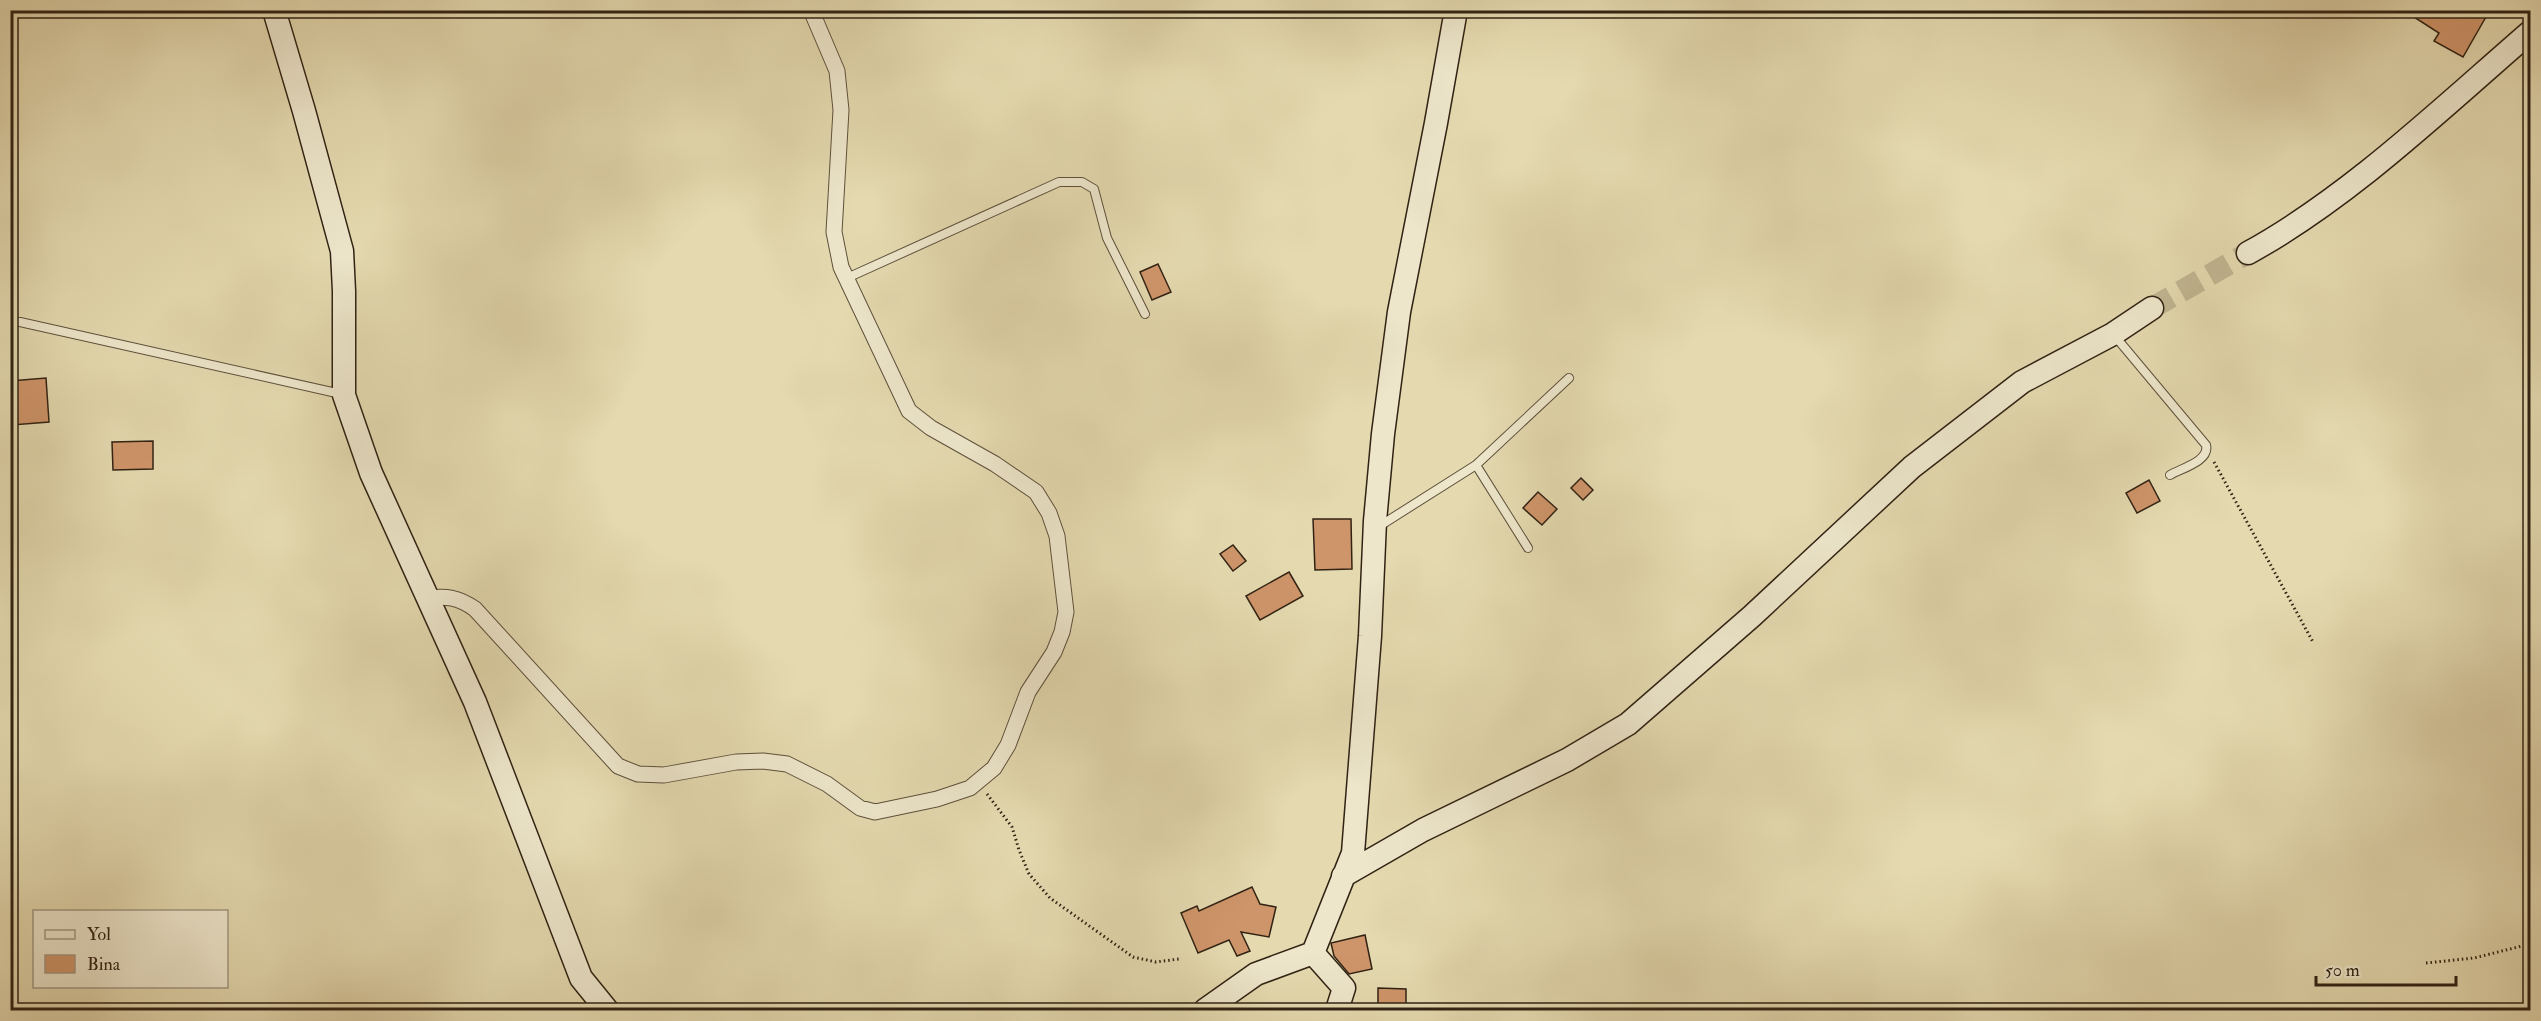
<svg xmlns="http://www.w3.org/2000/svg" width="2541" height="1021" font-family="'IM FELL Double Pica',serif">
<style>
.building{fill:#cf956a;stroke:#312314;stroke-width:1.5}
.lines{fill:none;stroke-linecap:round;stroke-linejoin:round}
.secondary-tunnel{stroke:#c0b590;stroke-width:22;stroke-dasharray:22 11;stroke-linecap:butt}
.lane-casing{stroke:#5e503b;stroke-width:10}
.street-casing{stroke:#5e503b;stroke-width:17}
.secondary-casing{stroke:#312314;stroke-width:25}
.path{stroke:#312314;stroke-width:3;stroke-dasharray:1.5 3;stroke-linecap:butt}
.lane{stroke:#ede6cb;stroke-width:8}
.street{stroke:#ede6cb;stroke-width:15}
.secondary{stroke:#ede6cb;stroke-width:22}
</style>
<rect width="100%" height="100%" fill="#e4d9af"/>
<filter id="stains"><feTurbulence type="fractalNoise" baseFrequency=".00333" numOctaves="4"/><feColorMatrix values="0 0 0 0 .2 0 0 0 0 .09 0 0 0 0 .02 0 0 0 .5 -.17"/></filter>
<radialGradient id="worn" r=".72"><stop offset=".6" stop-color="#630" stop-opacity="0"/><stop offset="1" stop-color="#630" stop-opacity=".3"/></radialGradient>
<path class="building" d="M2403,10H2478L2487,15L2463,57L2434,41L2439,33Z
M1158,264L1171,292L1152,300L1140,272Z
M46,378L49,422L12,425L10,381Z
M153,441V469L113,470L112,442Z
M1581,478L1593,490L1583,500L1571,488Z
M2149,480L2160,501L2137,513L2126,493Z
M1538,492L1557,509L1542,525L1523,508Z
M1313,519H1351L1352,569L1315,570Z
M1233,545L1246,561L1233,571L1220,554Z
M1289,572L1303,596L1260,620L1246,596Z
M1252,887L1260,904L1276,907L1269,937L1241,932L1250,951L1237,956L1229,940L1198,953L1181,913L1197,906L1199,911Z
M1365,935L1372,969L1349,974L1334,956L1331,943Z
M1378,988L1406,989V1009L1378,1008Z"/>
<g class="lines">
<path class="secondary-tunnel" d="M2152,308L2248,253"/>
<g class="lane-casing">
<path id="lane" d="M847,278L1059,182H1082L1094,189L1107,238L1145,314
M20,322L341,394
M2114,335L2206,445C2210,461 2182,468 2170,475
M1476,465L1528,548
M1378,527L1476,465L1569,378"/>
</g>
<g class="street-casing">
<path id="street" d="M427,598C447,596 458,597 475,609L618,766L638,774L664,775L736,762L763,761L787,764L827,784L860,808L875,812L937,799L970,788L994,768L1008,745L1028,692L1054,652L1062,632L1066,612L1057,536L1049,513L1036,492L995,464L931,428L909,411L841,267L834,232L841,110L837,71L811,10"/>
</g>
<g class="secondary-casing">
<path id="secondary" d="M274,10L304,111L342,251L344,291V395L371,473L475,702L581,978L607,1010
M2248,253C2350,197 2442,108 2530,32
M1343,876L1423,830L1567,760L1628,724L1752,616L1912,467L2022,382L2113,334L2152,308
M1205,1010L1256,974L1313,953
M1337,1010L1344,988L1313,953L1353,853L1370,636L1375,521L1383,434L1399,312L1436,123L1456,10"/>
</g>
<path class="path" d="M2214,462L2313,642
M987,794L1012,827L1019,850L1029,874L1050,898L1133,957L1156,962L1179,959
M2426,963L2474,958L2530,944"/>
<use href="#lane" class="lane"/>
<use href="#street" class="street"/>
<use href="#secondary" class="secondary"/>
</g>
<rect width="2541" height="1021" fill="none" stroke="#e4d9af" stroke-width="36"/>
<rect x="12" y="12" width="2517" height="997" fill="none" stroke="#312314" stroke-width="3"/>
<rect x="18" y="18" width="2505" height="985" fill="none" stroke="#312314" stroke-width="1.5"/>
<rect x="33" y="910" width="195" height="78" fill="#ede6cb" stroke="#a29882" stroke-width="1.5"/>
<rect x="45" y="930" width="30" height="9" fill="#ede6cb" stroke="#a29882" stroke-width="1.5"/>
<text x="87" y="940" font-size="18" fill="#312314">Yol</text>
<rect x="45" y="955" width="30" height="18" fill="#cf956a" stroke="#a29882" stroke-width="1.5"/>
<text x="87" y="970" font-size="18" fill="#312314">Bina</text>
<path d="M2316 976v9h140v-9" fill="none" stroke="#312314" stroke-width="3"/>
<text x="2325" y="976" font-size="18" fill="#312314" stroke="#ede6cb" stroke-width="4.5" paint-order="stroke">50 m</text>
<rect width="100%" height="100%" filter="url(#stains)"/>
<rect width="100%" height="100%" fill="url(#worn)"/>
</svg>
